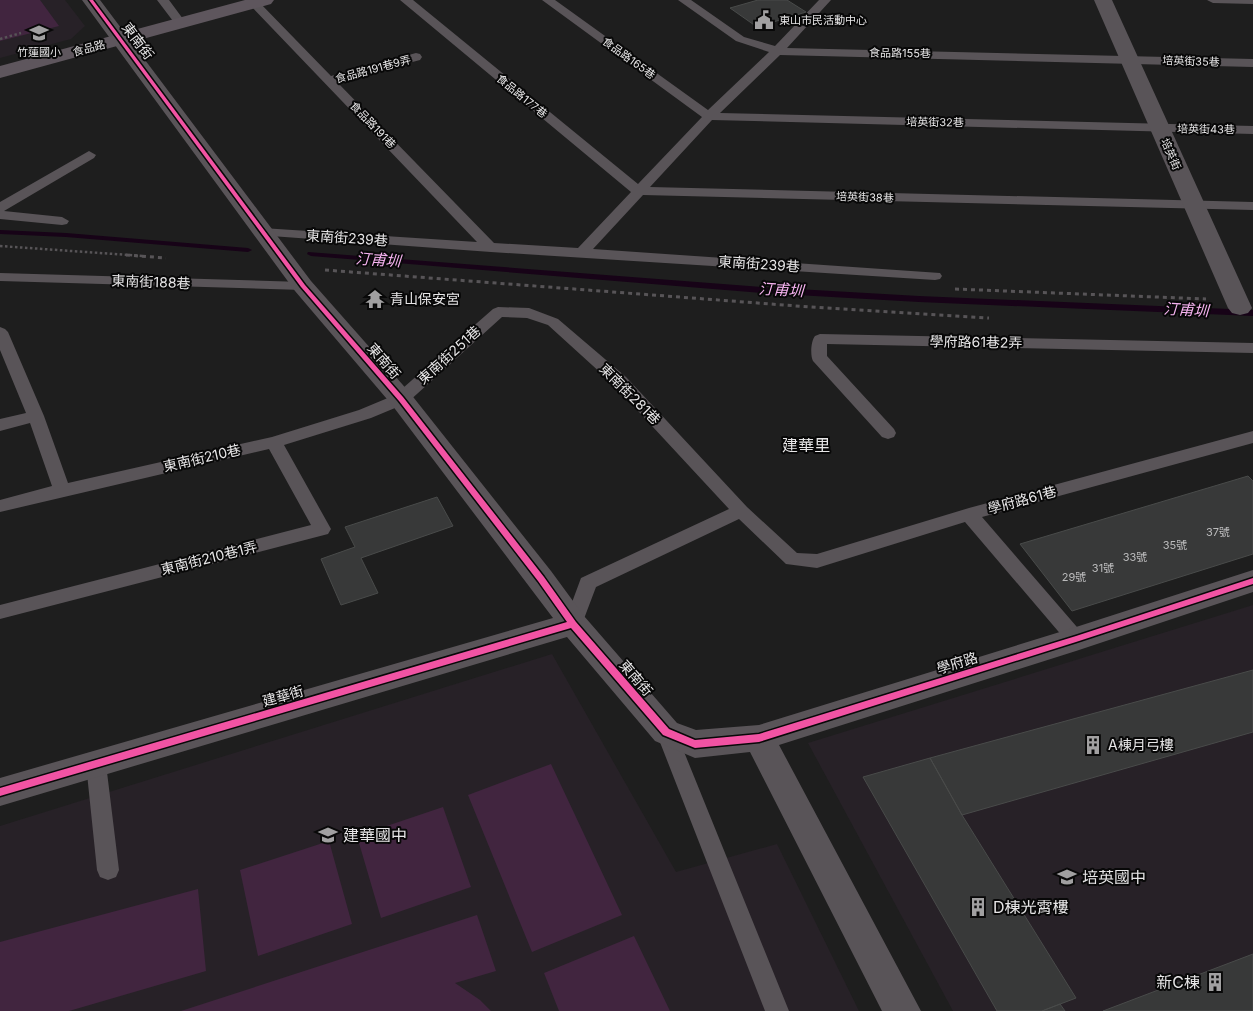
<svg xmlns="http://www.w3.org/2000/svg" width="1253" height="1011" font-family="Inter,'Noto Sans TC',sans-serif">
<style>
.built{fill:#272127}
.green{fill:#41253f}
.lines{fill:none;stroke-linecap:round;stroke-linejoin:round}
.stream{fill:#170317;fill-rule:evenodd}
.building{fill:#383939;stroke:#494b4a}
.path-far1{stroke:#575457;stroke-width:2.5;stroke-dasharray:2.5 2.5;stroke-linecap:butt}
.path{stroke:#575457;stroke-width:3;stroke-dasharray:4 4;stroke-linecap:butt}
.lane{fill:#595458;fill-rule:evenodd}
.street{fill:#595458;fill-rule:evenodd}
.secondary{fill:#5e565d;fill-rule:evenodd}
.cycleway-casing{stroke:#080808;stroke-width:3}
.cycleway{fill:#f153a3;fill-rule:evenodd}
.labels{text-anchor:middle;stroke-width:4;stroke-linejoin:round;paint-order:stroke}
.far-poi-label{font-size:11px;fill:#e7e6e7;stroke:#080808;text-anchor:start}
.far-street-label{font-size:11px;fill:#e7e6e7;stroke:#080808}
.number-label{font-size:11px;fill:#bbbbbc}
.street-label{font-size:14px;fill:#e7e6e7;stroke:#080808}
.poi-label{font-size:14px;fill:#e7e6e7;stroke:#080808;text-anchor:start}
.water-label{font-size:15px;font-style:italic;fill:#f8b4f2;stroke:#080808}
.quarter-label{font-size:16px;fill:#e7e6e7;stroke:#080808}
.near-poi-label{font-size:16px;fill:#e7e6e7;stroke:#080808;text-anchor:start}
</style>
<rect width="100%" height="100%" fill="#1e1e1e"/>
<path class="built" d="M0,0H65L85,26L71,39L0,58Z
M1253,605V1011H953L808,743Z
M552,654L676,872L777,844L859,1011H0V826Z"/>
<path class="green" d="M0,0H40L59,26L0,41Z
M551,764L622,915L532,952L468,795Z
M443,807L471,887L381,918L357,836Z
M329,841L352,924L258,956L240,870Z
M198,889L206,971L69,1011H0V942Z
M477,915L496,971L455,983L480,1000L491,1011H181Z
M634,936L670,1011H559L544,973Z"/>
<g class="lines">
<path class="stream" d="M0,230L66,233L248,248L252,250L248,252L66,237L0,234Z
M308,252L762,287L919,296L1253,310V316L919,302L762,293L311,256L307,254Z"/>
</g>
<path class="building" d="M758,0H787L806,12L757,27L730,8Z
M1248,476L1253,481V554L1072,611L1020,544Z
M437,497L453,526L361,558L378,593L341,605L321,559L355,547L345,527Z
M1253,670V732L962,815L930,758Z
M930,758L962,815L1076,998L1042,1011H997L863,777Z
M1253,954V1011H1103Z
M1060,1004L1065,1011H1042Z"/>
<g class="lines">
<path class="path-far1" d="M0,39L21,33
M0,246L143,256"/>
<path class="path" d="M126,255L166,258
M325,270L810,307L989,318
M955,289L1206,299"/>
<path class="lane" d="M157,0H169L186,23L184,25H176Z
M400,0H413L638,184L702,117L542,0H555L708,110L769,52L736,41L678,0H691L744,37L775,46L819,0H831L787,48L1253,59V67L780,55L720,113L1253,126V134L712,120L650,187L1253,202V210L643,195L593,249L940,273L942,276L940,279L935,280L491,252L257,235L255,232L257,229L262,228L477,242L250,5L248,3L253,0L258,1L331,76L416,53L420,54L422,57L420,60L337,82L494,243L578,248L631,192Z
M1207,0H1253V4L1213,3Z
M89,151L96,155L94,158L4,211L62,217L69,221L67,224L62,225L0,219V202Z
M0,273L303,282L308,283L310,286L308,289L303,290L0,281Z
M498,307L529,308L558,319L626,377L747,507L797,553L817,554L969,508L1253,431V443L982,517L1083,634L1086,639L1083,644L1076,647L1069,644L965,522L817,568L786,564L739,519L596,587L582,624L580,629L573,631L566,629L564,624L581,578L729,509L614,385L548,325L527,318L502,317L407,403L371,418L284,445L331,529L328,534L0,619V605L311,525L269,449L0,512V500L52,486L30,423L0,431V419L26,413L0,350V327L5,329L8,332L44,416L68,483L272,437L359,410L395,395L493,309Z
M820,334L1253,343V353L827,344V356L894,429L896,433L894,437L888,439L882,437L813,361C810,355 811,341 815,336Z
M666,723L673,726L676,732L789,1011H765L656,732L659,726Z
M96,755L103,758L106,764L119,870L116,877L108,880L100,877L97,870L86,764L89,758Z"/>
<path class="street" d="M82,0H100L311,281L410,393L551,571L584,616L677,723L696,730L759,725L1076,627L1253,570V592L1076,651L779,745L921,1011H882L750,752L695,758L655,741L567,637L0,806V778L553,618L392,405L295,291Z
M1094,0H1112L1252,308L1248,313L1240,315L1232,313L1228,308Z"/>
<path class="secondary" d="M245,0H274L271,4L0,78V66Z"/>
<g class="cycleway-casing">
<path id="cycleway" d="M89,0H93L305,285L403,397L544,577L576,622L669,729L695,740L759,734L1076,636L1253,578V584L1076,642L759,742L695,748L663,735L571,628L0,796V788L567,622L538,581L399,401L301,287Z"/>
</g>
<use href="#cycleway" class="cycleway"/>
</g>
<defs>
<g id="civic-bare" transform="scale(1.5)"><path d="M-.6-6.5H3V-4.5H.6V-3L4-1V1h2V6H-6V1h2V-1L-.6-3ZM-1.2 2.5V6h2.4V2.5Z" fill="#a1a0a1" stroke="#080808" stroke-width="2.5" paint-order="stroke"/></g>
<g id="school-bare" transform="scale(1.5)"><path d="M0-5L7-2L0 1L-7-2ZM-4 1L0 2.5L4 1V4Q0 6-4 4Z" fill="#a1a0a1" stroke="#080808" stroke-width="2.5" paint-order="stroke"/></g>
<g id="temple-bare" transform="scale(1.5)"><path d="M0-6L5-2H3V0L6.5 2.5H4V6H1.5V3h-3V6H-4V2.5H-6.5L-3 0V-2H-5Z" fill="#a1a0a1" stroke="#080808" stroke-width="2.5" paint-order="stroke"/></g>
<g id="building-bare" transform="scale(1.5)"><path d="M-4-6H4V6H1V3H-1V6H-4ZM-2.5-4.3h1.7v1.8h-1.7ZM.8-4.3h1.7v1.8H.8ZM-2.5-1h1.7V.8h-1.7ZM.8-1h1.7V.8H.8Z" fill="#a1a0a1" stroke="#080808" stroke-width="2.5" paint-order="stroke"/></g>
</defs>
<g fill-rule="evenodd">
<use href="#civic-bare" x="764" y="20"/>
<use href="#school-bare" x="39" y="33"/>
<use href="#temple-bare" x="375" y="299"/>
<use href="#building-bare" x="1093" y="745"/>
<use href="#school-bare" x="328" y="835"/>
<use href="#school-bare" x="1067" y="877"/>
<use href="#building-bare" x="978" y="907"/>
<use href="#building-bare" x="1215" y="982"/>
</g>
<g class="labels">
<g class="far-poi-label">
<text x="779" y="24">東山市民活動中心</text>
<text x="39" y="56" text-anchor="middle">竹蓮國小</text>
</g>
<g class="far-street-label">
<text transform="translate(89 48) rotate(-15)" y="4">食品路</text>
<text transform="translate(900 53) rotate(1)" y="4">食品路155巷</text>
<text transform="translate(629 58) rotate(36)" y="4">食品路165巷</text>
<text transform="translate(1191 61) rotate(2)" y="4">培英街35巷</text>
<text transform="translate(373 69) rotate(-15)" y="4">食品路191巷9弄</text>
<text transform="translate(522 96) rotate(39)" y="4">食品路177巷</text>
<text transform="translate(935 122) rotate(1)" y="4">培英街32巷</text>
<text transform="translate(373 125) rotate(46)" y="4">食品路191巷</text>
<text transform="translate(1206 129) rotate(1)" y="4">培英街43巷</text>
<text transform="translate(1171 154) rotate(66)" y="4">培英街</text>
<text transform="translate(865 197) rotate(2)" y="4">培英街38巷</text>
</g>
<g class="number-label">
<text x="1218" y="536">37號</text>
<text x="1175" y="549">35號</text>
<text x="1135" y="561">33號</text>
<text x="1103" y="572">31號</text>
<text x="1074" y="581">29號</text>
</g>
<g class="street-label">
<text transform="translate(138 41) rotate(53)" y="5">東南街</text>
<text transform="translate(347 238) rotate(4)" y="5">東南街239巷</text>
<text transform="translate(759 264) rotate(4)" y="5">東南街239巷</text>
<text transform="translate(151 282) rotate(2)" y="5">東南街188巷</text>
<text transform="translate(976 342) rotate(1)" y="5">學府路61巷2弄</text>
<text transform="translate(449 355) rotate(-42)" y="5">東南街251巷</text>
<text transform="translate(384 361) rotate(49)" y="5">東南街</text>
<text transform="translate(630 394) rotate(45)" y="5">東南街281巷</text>
<text transform="translate(202 458) rotate(-13)" y="5">東南街210巷</text>
<text transform="translate(1022 500) rotate(-15)" y="5">學府路61巷</text>
<text transform="translate(209 558) rotate(-14)" y="5">東南街210巷1弄</text>
<text transform="translate(957 663) rotate(-17)" y="5">學府路</text>
<text transform="translate(636 678) rotate(49)" y="5">東南街</text>
<text transform="translate(283 696) rotate(-16)" y="5">建華街</text>
</g>
<g class="poi-label">
<text x="390" y="304">青山保安宮</text>
<text x="1108" y="750">A棟月弓樓</text>
</g>
<g class="water-label">
<text transform="translate(378 260) rotate(4)" y="5">汀甫圳</text>
<text transform="translate(781 290) rotate(3)" y="5">汀甫圳</text>
<text transform="translate(1186 310) rotate(3)" y="5">汀甫圳</text>
</g>
<g class="quarter-label">
<text x="806" y="451">建華里</text>
</g>
<g class="near-poi-label">
<text x="343" y="841">建華國中</text>
<text x="1082" y="883">培英國中</text>
<text x="993" y="913">D棟光霄樓</text>
<text x="1200" y="988" text-anchor="end">新C棟</text>
</g>
</g>
</svg>
